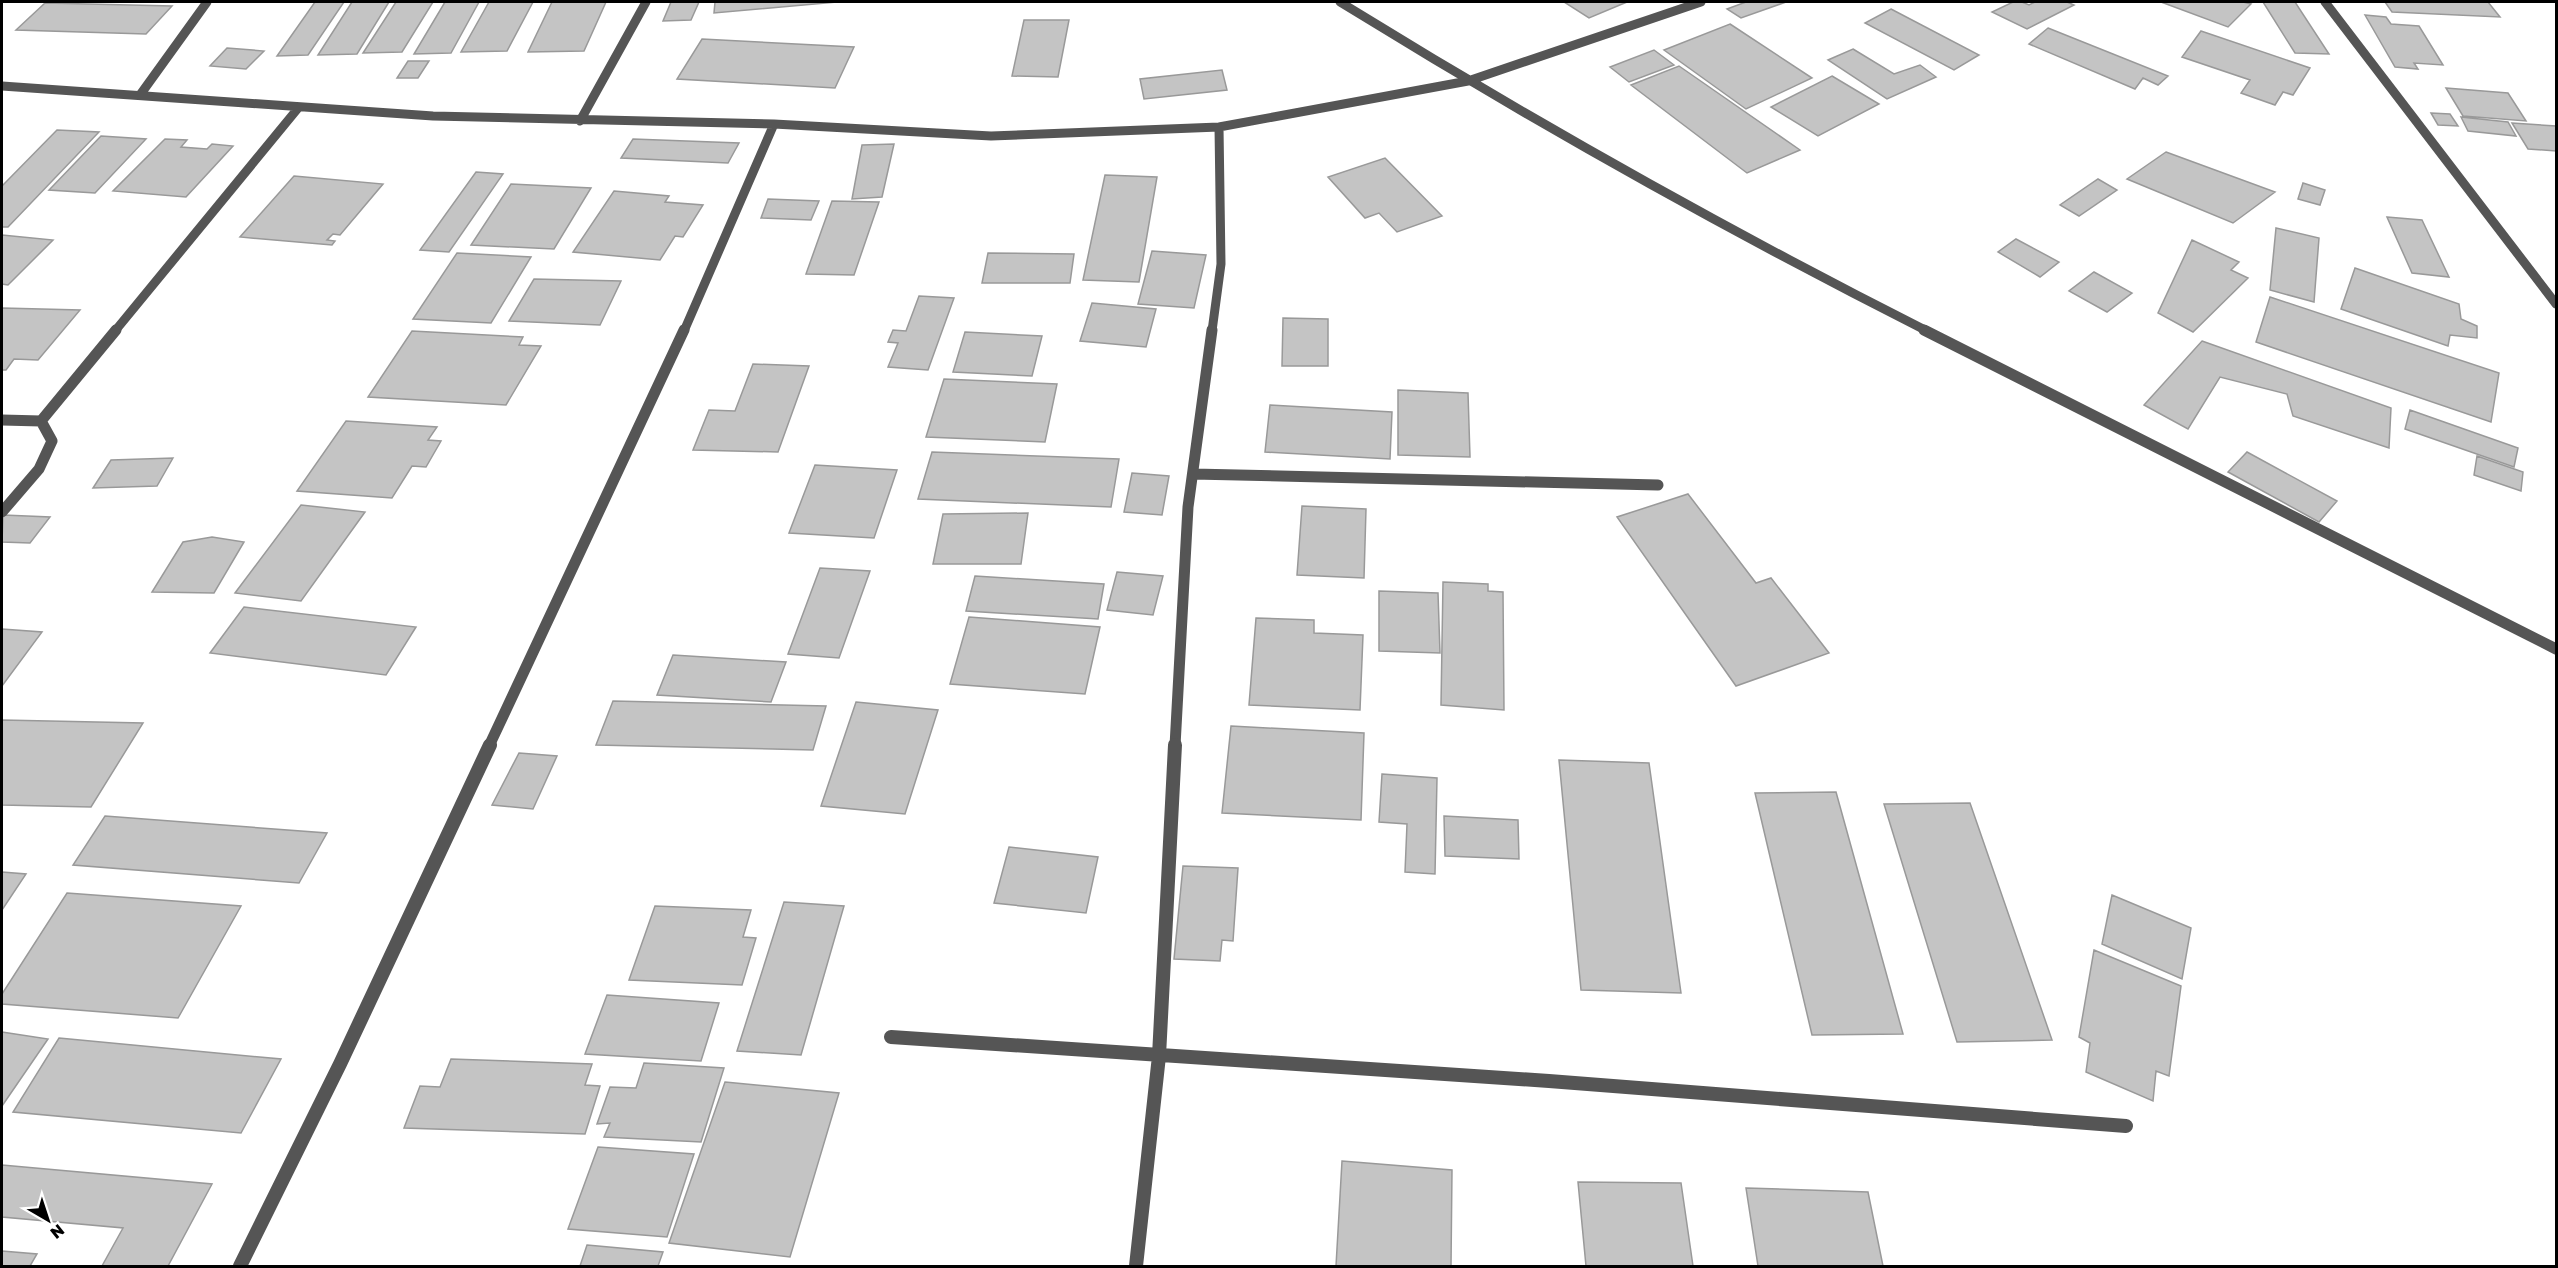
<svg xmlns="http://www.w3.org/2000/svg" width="2558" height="1268" font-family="'Golos Text',sans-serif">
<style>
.building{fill:#c4c4c4;stroke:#999;stroke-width:1.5}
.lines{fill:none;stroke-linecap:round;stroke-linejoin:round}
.minor-far2{stroke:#555;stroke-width:9}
.minor-far1{stroke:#555;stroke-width:11}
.minor{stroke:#555;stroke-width:14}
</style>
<rect width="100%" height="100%" fill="#fff"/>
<path class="building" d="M315,2H344L308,55L277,56Z
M352,2H389L357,54L318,55Z
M396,2H433L402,52L363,53Z
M445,2H479L451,53L414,54Z
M489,2H533L507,51L461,52Z
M552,2H606L584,51L528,52Z
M671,2H699L691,20L663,21Z
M715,2H837L714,13Z
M1564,2H1627L1589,18Z
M1746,2H1786L1741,18L1727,9Z
M2013,2H2022L2029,5L2035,2H2067L2074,5L2027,29L1992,12Z
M2161,2H2243L2251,4L2228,27Z
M2263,2H2295L2329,54L2295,53Z
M2385,2H2488L2500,17L2392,12Z
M45,3L172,6L146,34L16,30Z
M1891,9L1979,55L1954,70L1865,23Z
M2365,15L2386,17L2391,24L2419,26L2443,65L2414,63L2418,69L2395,67Z
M1024,20H1069L1058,77L1012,76Z
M1730,24L1812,78L1746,109L1664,50Z
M2048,28L2168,76L2158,85L2143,78L2135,89L2029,44Z
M2201,31L2310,68L2293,95L2283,92L2275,105L2241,93L2250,80L2182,57Z
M702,39L854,47L835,88L677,79Z
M227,48L264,51L246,69L210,66Z
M1853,49L1894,74L1920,65L1936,77L1887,99L1828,60Z
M1654,50L1674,65L1629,82L1610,67Z
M408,61H429L418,78H397Z
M1679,66L1800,150L1747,173L1631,85Z
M1222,70L1227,90L1144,99L1140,79Z
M1832,76L1879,104L1818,136L1771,107Z
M2446,88L2508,93L2526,121L2463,116Z
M2431,113L2450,114L2458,126L2438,125Z
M2461,117L2508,122L2516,136L2468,131Z
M2512,123L2556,126V151L2528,149Z
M57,130L99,132L8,227H2V186Z
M101,136L146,139L95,193L49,190Z
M165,139L187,140L181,147L207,149L212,144L233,146L186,197L113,191Z
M633,139L739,143L728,163L621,158Z
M894,144L882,197L852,199L862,145Z
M2166,152L2275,192L2233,223L2127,179Z
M1385,158L1442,216L1397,232L1379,213L1365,218L1328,177Z
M476,172L503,174L449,252L420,250Z
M1105,175L1157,177L1139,282L1083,280Z
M294,176L383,184L340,235L333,234L327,240L335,241L332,245L240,237Z
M2098,179L2117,190L2079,216L2060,205Z
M2303,183L2325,190L2320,205L2298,199Z
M511,184L591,188L554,249L471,245Z
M614,191L669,196L665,202L703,205L683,237L675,236L660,260L573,252Z
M768,199L819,201L811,220L761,218Z
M832,201L879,202L854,275L806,274Z
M2387,217L2422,220L2449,277L2412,273Z
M2276,228L2319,238L2314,302L2270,290Z
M2,235L53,240L8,285L2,284Z
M2016,239L2059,262L2040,277L1998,252Z
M2192,240L2239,262L2231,270L2248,278L2193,332L2158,313Z
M1152,251L1206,255L1194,308L1138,304Z
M457,253L531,257L491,323L413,319Z
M988,253L1074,254L1070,283H982Z
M2355,268L2459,304L2461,319L2477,326V338L2450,335L2448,346L2341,309Z
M2094,272L2132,293L2107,312L2069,291Z
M534,279L621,281L600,325L509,321Z
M919,296L954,298L928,370L888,367L898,343L888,342L893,330L906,331Z
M2270,297L2499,373L2491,422L2256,342Z
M1092,303L1156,309L1146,347L1080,341Z
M2,308L80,310L38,360L14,359L6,370H2Z
M1283,318L1328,319V366H1282Z
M412,331L523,337L519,345L541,346L506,405L368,397Z
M965,332L1042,336L1032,376L953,372Z
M2202,341L2391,408L2389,448L2293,416L2287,394L2220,377L2188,429L2144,405Z
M753,364L809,366L778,452L693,450L709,410L735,411Z
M944,379L1057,384L1045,442L926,437Z
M1398,390L1468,393L1470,457L1398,455Z
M1270,405L1392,412L1390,459L1265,452Z
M2410,410L2518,448L2514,467L2405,429Z
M346,421L437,427L428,440L441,441L426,467L412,466L392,498L297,491Z
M932,452L1119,459L1111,507L918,499Z
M2247,452L2337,501L2319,522L2228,472Z
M2477,456L2523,472L2521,491L2474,475Z
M173,458L157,486L93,488L111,460Z
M815,465L897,470L874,538L789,533Z
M1132,473L1169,476L1162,515L1124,512Z
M1688,494L1756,583L1771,578L1829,653L1736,686L1617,517Z
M301,505L365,512L301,601L235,593Z
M1302,506L1366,509L1364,578L1297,575Z
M1028,513L1021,564H933L943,514Z
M3,515L50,517L30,543L2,542Z
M212,537L244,542L214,593L152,592L183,542Z
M820,568L870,571L839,658L788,654Z
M1117,572L1163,576L1153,615L1107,610Z
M975,576L1104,584L1098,619L966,611Z
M1443,582L1488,584V591L1503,592L1504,710L1441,705Z
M1379,591L1438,593L1440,653L1379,651Z
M244,607L416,627L386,675L210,653Z
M969,617L1100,627L1085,694L950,684Z
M1256,618L1314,620V633L1363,635L1360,710L1249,705Z
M2,629L42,632L2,686Z
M673,655L786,662L771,702L657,695Z
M613,701L826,706L813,750L596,745Z
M856,702L938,710L905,814L821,806Z
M2,720L143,723L91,807L2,805Z
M1231,726L1364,733L1361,820L1222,813Z
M519,753L557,756L533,809L492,805Z
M1559,760L1649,763L1681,993L1581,990Z
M1382,774L1437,778L1435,874L1405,872L1407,824L1379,822Z
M1836,792L1903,1034L1812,1035L1755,793Z
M1970,803L2052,1040L1957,1042L1884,804Z
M105,816L327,833L299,883L73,865Z
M1444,816L1518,820L1519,859L1445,856Z
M1009,847L1098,857L1086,913L994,903Z
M1183,866L1238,868L1233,941L1222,940L1220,961L1174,959Z
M2,872L26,874L2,910Z
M67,893L241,906L178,1018L2,1004V994Z
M2112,895L2191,928L2182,979L2102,944Z
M784,902L844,906L801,1055L737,1051Z
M655,906L751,910L743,937L756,938L742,985L629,980Z
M2094,950L2181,986L2169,1076L2156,1071L2153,1101L2086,1072L2090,1043L2079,1037Z
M607,995L719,1003L701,1061L585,1054Z
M2,1032L48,1039L2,1106Z
M59,1038L281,1059L241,1133L13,1112Z
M451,1059L592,1064L585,1085L600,1086L585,1134L404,1128L420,1086L440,1087Z
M644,1063L724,1068L701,1142L604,1137L610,1123L597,1124L610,1087L636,1088Z
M725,1082L839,1093L790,1257L669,1243Z
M598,1147L694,1154L667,1237L568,1229Z
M1342,1161L1452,1170L1451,1266H1336Z
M2,1165L212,1184L168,1266H102L123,1228L2,1217Z
M1578,1182L1681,1183L1693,1266H1586Z
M1746,1188L1868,1192L1883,1266H1758Z
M587,1245L663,1252L658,1266H580Z
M2,1251L37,1254L30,1266H2Z"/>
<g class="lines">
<path class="minor-far2" d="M1340,2C1531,120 1727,230 1927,331
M2325,2L2556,304
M2,86L433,116L774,124L991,136L1219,127L1468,81L1701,2
M140,95L207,2
M580,121L646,2
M115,331L299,107
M684,331L774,124
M1212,331L1221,264L1219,127"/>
<path class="minor-far1" d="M1924,330L2556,649
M2,420L41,421L52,441L39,469L2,512
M41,421L116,330
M1193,474L1658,485
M489,746L684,330
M1175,746L1188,507L1212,330"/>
<path class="minor" d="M891,1037L1549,1081L2126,1126
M240,1266L340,1064L490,745
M1136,1266L1159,1056L1175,745"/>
</g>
<rect width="2558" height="1268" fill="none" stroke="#000000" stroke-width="6"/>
<g transform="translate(48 1220) rotate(141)" stroke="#ffffff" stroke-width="4.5" paint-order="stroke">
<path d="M0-4.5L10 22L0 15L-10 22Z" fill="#000000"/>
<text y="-9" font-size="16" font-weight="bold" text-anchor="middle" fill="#000000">N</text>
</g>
</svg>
